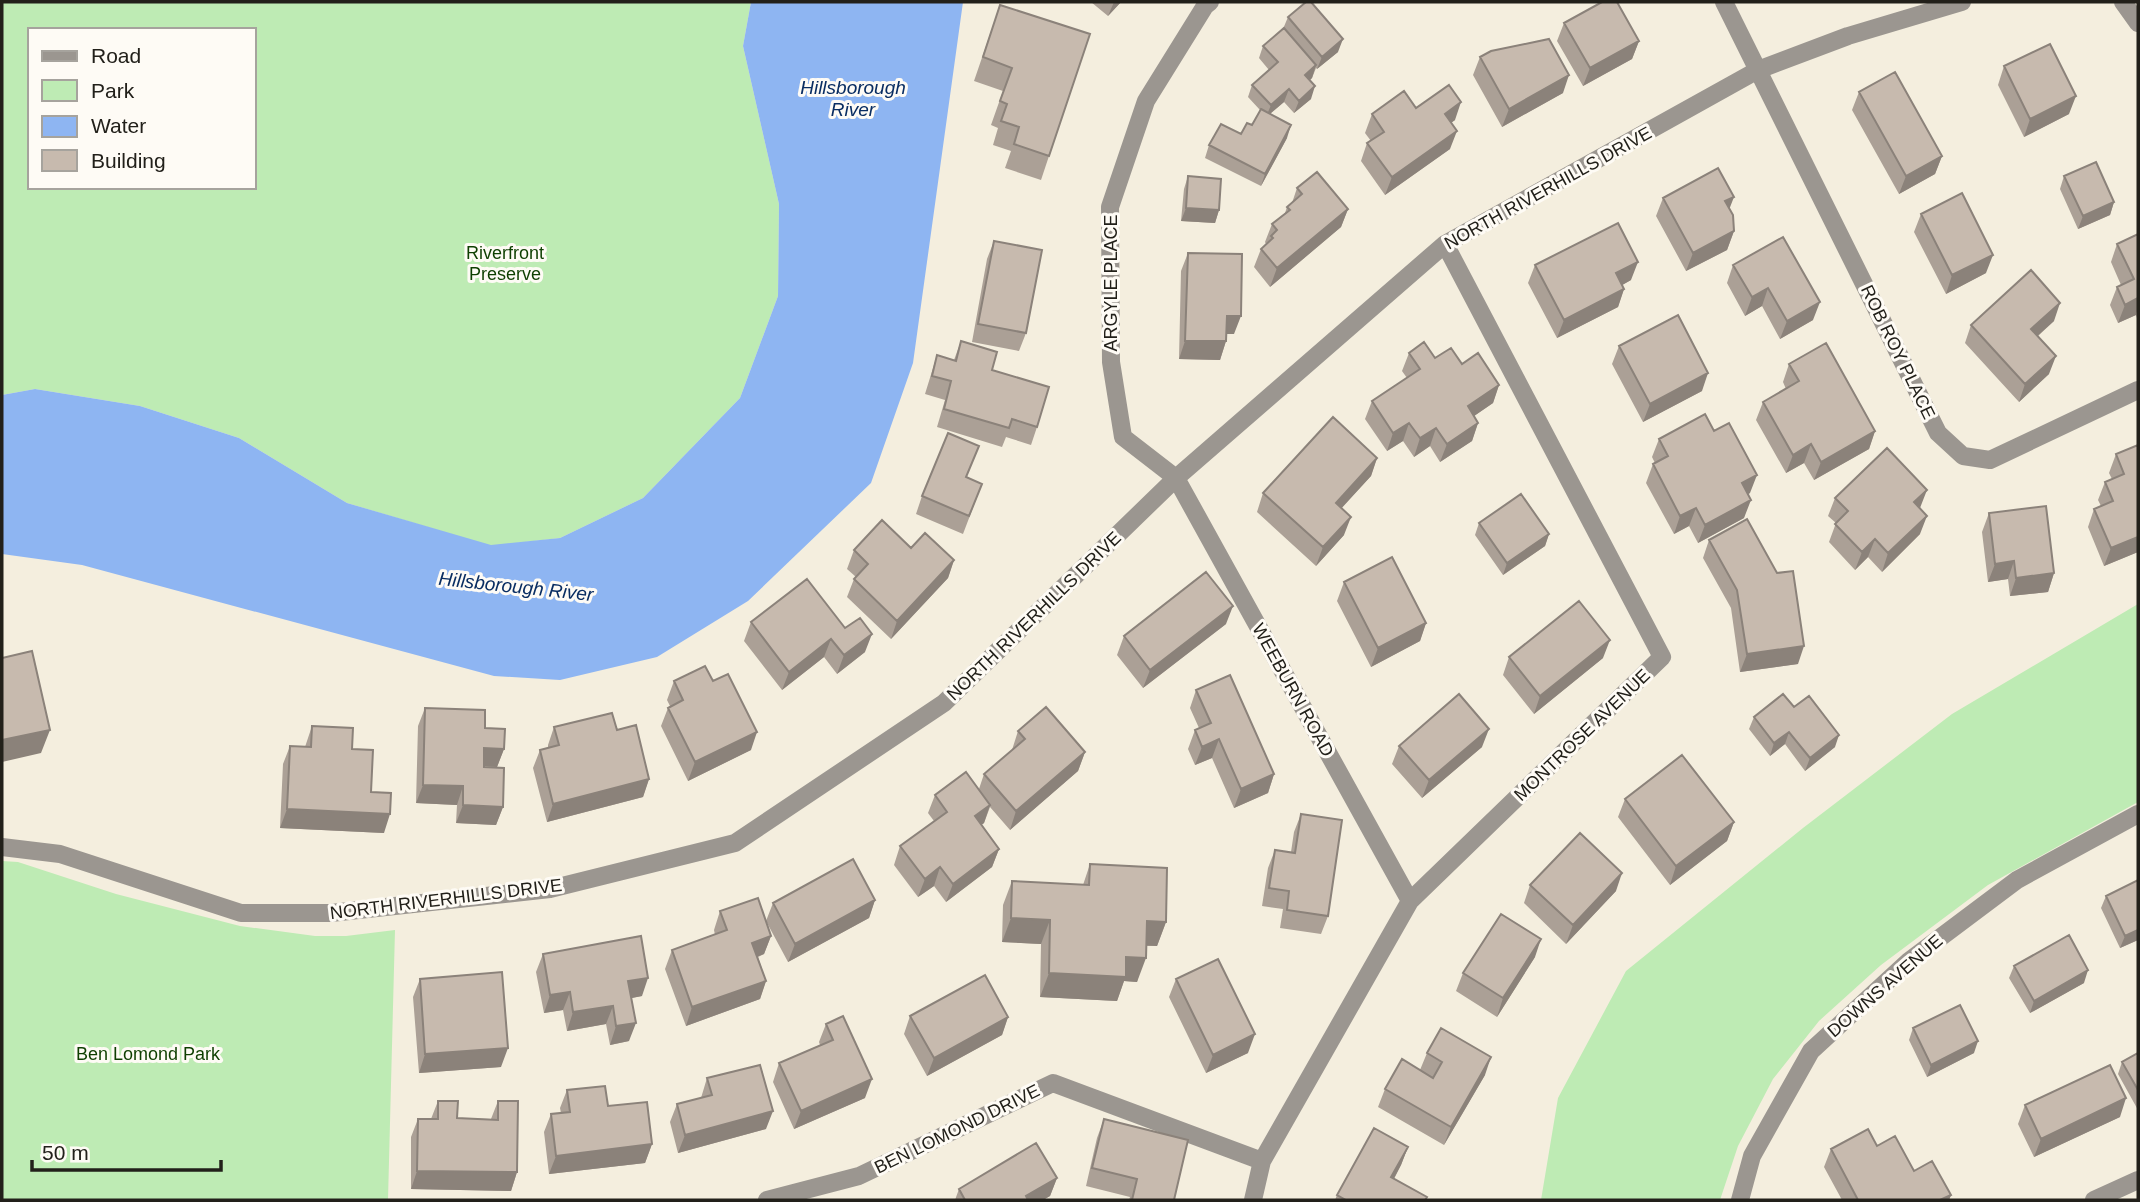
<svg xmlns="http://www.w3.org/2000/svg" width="2140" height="1202" font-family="Arial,sans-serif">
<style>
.green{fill:#beebb4;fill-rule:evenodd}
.water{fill:#8eb5f2}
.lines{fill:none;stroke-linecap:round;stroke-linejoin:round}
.street{stroke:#9b9690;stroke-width:18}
.wall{fill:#aba096}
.shaded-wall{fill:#8b827a}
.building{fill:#c7baae;stroke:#8b827a;stroke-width:2}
.labels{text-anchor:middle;stroke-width:6;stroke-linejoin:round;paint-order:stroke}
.street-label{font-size:18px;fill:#22201a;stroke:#fefbf5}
.park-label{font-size:18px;fill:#0e3f01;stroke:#fefbf5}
.water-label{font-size:19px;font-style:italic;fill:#092d62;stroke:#fefbf5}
</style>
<rect width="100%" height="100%" fill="#f4eede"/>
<path class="green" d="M2,2H751L743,46L779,204L778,296L740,398L643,498L560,538L491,546L347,503L239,438L140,406L35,389L2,395ZM30,30H254V187H30Z
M2138,604V802L1988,885L1881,965L1819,1021L1773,1079L1738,1146L1720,1200H1541L1558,1098L1626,971L1803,828L1952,714Z
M2,861L18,862L116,894L240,926L315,936H346L395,930L388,1200H2Z"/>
<path class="water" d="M751,2H963L913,363L871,483L748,601L657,657L560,680L494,676L82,565L2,554V395L35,389L140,406L239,438L347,503L491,545L560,538L643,498L740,398L778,296L779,204L743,46Z"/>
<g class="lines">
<path class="street" d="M1210,2L1205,6L1146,101L1110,207L1111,362L1123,437L1176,478L1410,901
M1724,2L1938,433L1963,456L1990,460L2138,390
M2123,2L2138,23
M2,847L60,854L241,913H331L550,889L735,843L944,703L1176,478L1445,244L1758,70L1848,36L1962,2
M767,1200L859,1176L1053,1083L1262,1161
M1253,1200L1262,1161L1410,901L1662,657L1445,244
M1740,1200L1752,1156L1811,1051L1909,961L2017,880L2138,814
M2094,1200L2138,1180"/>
</g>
<path class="wall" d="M1091,2H1121L1108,16Z
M1000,5L1049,156L1041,180L1005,168L1011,151L993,145L998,128L991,125L1003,91L974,81Z
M1288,17L1338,52L1317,69L1316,68L1312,78L1310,80L1311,99L1294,113L1284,102L1270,114L1287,138L1261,186L1205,158L1209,145L1241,134L1252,125L1260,110L1248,97L1252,85L1269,70L1259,58L1263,46L1283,29Z
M1564,23L1639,41L1632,59L1583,86L1557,41Z
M1480,57L1563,93L1502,127L1473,75Z
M2004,66L2069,114L2024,137L1998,85Z
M1859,92L1942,156L1935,174L1899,194L1852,110Z
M1416,108L1455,120L1451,123L1450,149L1385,195L1361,161L1367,143L1371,141L1365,133L1372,114Z
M1188,176L1219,210L1215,223L1181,221L1184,189Z
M2064,176L2114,202L2110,215L2078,229L2060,189Z
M1297,188L1348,209L1341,227L1270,287L1254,267L1261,249L1266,244L1265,242L1272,224L1285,213L1287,207L1292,203Z
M1663,198L1729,209L1734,231L1727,250L1686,271L1656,216Z
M1921,214L1986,273L1946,294L1914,232Z
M2138,234V321L2136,315L2118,323L2110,305L2117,287L2121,285L2111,262L2117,244Z
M994,241L1026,333L1019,351L972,342L987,259Z
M1188,253L1234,334H1227L1226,341L1220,360L1179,359L1181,271Z
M1535,265L1631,280L1622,285L1624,289L1618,307L1557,338L1528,283Z
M1733,265L1813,320L1780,339L1762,306L1745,316L1727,283Z
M2054,321L2038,336L2049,374L2019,402L1965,343L1971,325Z
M961,341L992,370L1037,427L1031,445L1006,437L1002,447L937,427L945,400L925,394L937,355L954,360Z
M1619,346L1702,391L1643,422L1612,364Z
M1409,353L1462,364L1499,385L1493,403L1474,416L1478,423L1472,441L1440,462L1430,446L1414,457L1403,441L1387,451L1365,419L1372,401L1407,378L1402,371Z
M1789,364L1875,431L1869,449L1814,480L1804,463L1786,473L1756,420L1763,402L1786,389L1783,382Z
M1714,431L1750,493L1748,494L1744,518L1698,543L1689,526L1674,534L1646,483L1653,464L1655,463L1652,457L1659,439Z
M2138,445V552L2104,566L2088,527L2094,509L2101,506L2098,500L2105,482L2112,479L2109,473L2116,454Z
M1377,458L1371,476L1341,508L1344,535L1316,566L1257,512L1263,493Z
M967,478L982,484L963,534L916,514L922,496Z
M1835,498L1920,508V534L1882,572L1868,557L1855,570L1829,542L1836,523L1828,516Z
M1989,513L2054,573L2048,592L2010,596L2008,579L1988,582L1982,532Z
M1479,523L1549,534L1545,546L1503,575L1475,535Z
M1709,540L1798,664L1740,672L1731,608L1703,558Z
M911,548L954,560L948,578L891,639L847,597L854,579L856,577L847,569L854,550Z
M1344,582L1426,623L1420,641L1371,667L1337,601Z
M751,622L845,628L865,652L837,674L824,657L782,690L744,641Z
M1226,624L1143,688L1117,655L1124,636Z
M1509,657L1603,658L1534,714L1503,675Z
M674,681L751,750L688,781L661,726L668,708L670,706L667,700Z
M1196,690L1274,774L1268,793L1234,808L1212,758L1195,765L1188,749L1195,730L1199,728L1190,708Z
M1794,707L1835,747L1805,771L1785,744L1770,756L1749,729L1754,717Z
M425,708L485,728L504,749L497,767L484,766L503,807L496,825L456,823L457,805L416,803L418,726Z
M312,726L352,749L371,792L384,833L280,828L283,764L290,746L305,747Z
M554,727L617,730L649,779L643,797L547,822L533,768L540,750L548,748V745Z
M1018,731L1085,752L1078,771L1010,830L990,807L984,823L981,825L999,849L992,867L946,902L934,886L918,897L894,865L900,846L934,821L928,813L935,795L979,789L984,774L1012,750Z
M1399,746L1482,747L1422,798L1392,764Z
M1625,799L1734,822L1727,841L1670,885L1618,817Z
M1301,814L1328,916L1321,934L1280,928L1283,909L1262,906L1268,868L1275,850L1291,852L1294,832Z
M1090,864L1166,922L1157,946H1146L1137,982L1124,981L1117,1001L1040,997L1041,944L1002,942L1003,905L1012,881L1083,885Z
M2138,880V940L2120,948L2101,908L2106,896Z
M1530,885L1616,891L1566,944L1524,903Z
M875,900L869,918L788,962L766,921L773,903Z
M720,911L771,936L764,954L758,957L766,981L760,999L686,1026L665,969L672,950L715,935L714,930Z
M543,954L642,996L631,998L629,1041L610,1045L606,1024L567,1031L563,1010L544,1013L536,972Z
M1535,957L1497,1017L1456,991L1463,973Z
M2014,966L2084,983L2030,1013L2009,978Z
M420,979L501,1067L419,1073L413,997Z
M1176,979L1248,1053L1206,1073L1169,997Z
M910,1016L1008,1017L1002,1035L927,1076L904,1034Z
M826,1024L865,1098L794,1129L773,1082L779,1063L820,1045L819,1042Z
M1913,1028L1974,1053L1927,1077L1909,1040Z
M1427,1053L1485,1075L1444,1145L1378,1107L1385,1089L1420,1070Z
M2138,1053V1110L2118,1074L2122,1062Z
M707,1078L766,1129L678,1153L670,1122L677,1104L701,1098Z
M567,1090L608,1106L652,1144L645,1163L549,1174L544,1132L551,1114L561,1113L560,1108Z
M438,1101L457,1118L491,1119L498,1101L517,1172L511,1191L411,1189V1137L418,1119H431Z
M2025,1105L2120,1117L2034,1157L2018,1124Z
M1104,1119L1174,1200H1129L1130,1197L1086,1186L1097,1138Z
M1877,1146L1951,1195L1949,1200H1842L1824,1167L1831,1149Z
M1408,1147L1401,1165L1394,1179L1427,1197L1426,1200H1335L1337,1195Z
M1057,1178L1050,1196L1043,1200H955L959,1189Z"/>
<path class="shaded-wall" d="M1114,2H1121L1108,16Z
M1343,39L1338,52L1317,69L1322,57Z
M1639,41L1632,59L1583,86L1590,68Z
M1316,65L1312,78L1301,88L1305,75Z
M1569,75L1563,93L1502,127L1509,109Z
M1315,86L1311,99L1294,113L1299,101Z
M1289,89L1284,102L1266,117L1271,105Z
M2076,96L2069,114L2024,137L2030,119Z
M1461,102L1455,120L1438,132L1445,114Z
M1291,125L1287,138L1261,186L1265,174Z
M1457,131L1450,149L1385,195L1392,177Z
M1942,156L1935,174L1899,194L1906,176Z
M1734,197L1727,215L1725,201Z
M2114,202L2110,215L2078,229L2083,216Z
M1186,208L1219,210L1215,223L1181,221Z
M1348,209L1341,227L1270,287L1277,268Z
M1734,231L1727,250L1686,271L1693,253Z
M1993,255L1986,273L1946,294L1952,275Z
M1638,262L1631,280L1610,292L1616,273Z
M1768,288L1762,306L1745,316L1752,297Z
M1624,289L1618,307L1557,338L1564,320Z
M2138,298V307L2136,315L2118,323L2125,305Z
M1820,302L1813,320L1780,339L1787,321Z
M2060,303L2054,321L2025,347L2031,329Z
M1227,316H1241L1234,334H1220Z
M1185,341H1226L1220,360L1179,359Z
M2056,356L2049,374L2019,402L2025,384Z
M1708,373L1702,391L1643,422L1650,404Z
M1499,385L1493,403L1461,425L1468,406Z
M1409,423L1403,441L1387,451L1393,433Z
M1478,423L1472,441L1440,462L1447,444Z
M1436,428L1430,446L1414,457L1420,438Z
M1875,431L1869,449L1814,480L1821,462Z
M1811,444L1804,463L1786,473L1793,455Z
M1377,458L1371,476L1329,522L1336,503Z
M1757,475L1750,493L1735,501L1742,483Z
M1927,490L1920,508L1907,520L1914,502Z
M1751,500L1744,518L1698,543L1705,525Z
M1696,508L1689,526L1674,534L1680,516Z
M1927,516L1920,534L1882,572L1888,553Z
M1351,517L1344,535L1316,566L1323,547Z
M1549,534L1545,546L1503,575L1507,563Z
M2138,537V552L2104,566L2111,548Z
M1875,539L1868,557L1855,570L1862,552Z
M954,560L948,578L891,639L897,621Z
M2014,561L2008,579L1988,582L1995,564Z
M2054,573L2048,592L2010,596L2016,578Z
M1233,606L1226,624L1143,688L1150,670Z
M1426,623L1420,641L1371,667L1378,648Z
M872,634L865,652L837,674L844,655Z
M831,639L824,657L782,690L789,672Z
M1610,640L1603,658L1534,714L1540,696Z
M1804,646L1798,664L1740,672L1747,654Z
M1489,729L1482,747L1422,798L1429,780Z
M50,730L41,753L2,762V740Z
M757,732L751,750L688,781L695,762Z
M1789,732L1785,744L1770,756L1774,743Z
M1839,735L1835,747L1805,771L1810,758Z
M1219,739L1212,758L1195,765L1202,747Z
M484,748L504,749L497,767L477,766Z
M1085,752L1078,771L1010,830L1016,811Z
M1274,774L1268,793L1234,808L1241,789Z
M649,779L643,797L547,822L553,804Z
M423,785L463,786L457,805L416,803Z
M463,805L503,807L496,825L456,823Z
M990,805L984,823L968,835L975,816Z
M287,809L390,814L384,833L280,828Z
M1734,822L1727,841L1670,885L1676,866Z
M999,849L992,867L946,902L953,884Z
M940,867L934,886L918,897L925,879Z
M1622,873L1616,891L1566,944L1573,925Z
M875,900L869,918L788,962L795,944Z
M1011,918L1050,920L1041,944L1002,942Z
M1147,921L1166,922L1157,946L1138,945Z
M2138,930V940L2120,948L2125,936Z
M771,936L764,954L746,961L752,943Z
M1541,939L1535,957L1497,1017L1503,998Z
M1126,957L1146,958L1137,982L1124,981L1117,1001L1040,997L1049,973Z
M2088,970L2084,983L2030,1013L2034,1001Z
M648,978L642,996L622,1000L628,981Z
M766,981L760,999L686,1026L692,1007Z
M570,992L563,1010L544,1013L550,995Z
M613,1006L606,1024L567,1031L573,1012Z
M1008,1017L1002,1035L927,1076L934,1058Z
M636,1023L629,1041L610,1045L616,1026Z
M1255,1034L1248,1053L1206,1073L1213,1055Z
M1978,1041L1974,1053L1927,1077L1931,1065Z
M508,1048L501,1067L419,1073L425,1054Z
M1491,1057L1485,1075L1444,1145L1451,1127Z
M872,1079L865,1098L794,1129L801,1111Z
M2126,1098L2120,1117L2034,1157L2041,1139Z
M773,1111L766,1129L678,1153L685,1135Z
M652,1144L645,1163L549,1174L556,1156Z
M1408,1147L1401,1165L1385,1195L1391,1177Z
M417,1171L517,1172L511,1191L411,1189Z
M1057,1178L1050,1196L1043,1200H1024L1026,1196Z
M1951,1195L1949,1200H1940Z"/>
<path class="building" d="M1306,2H1311L1343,39L1322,57L1288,17Z
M1602,2H1617L1639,41L1590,68L1564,23Z
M1000,5L1090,34L1049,156L1014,144L1019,127L1001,121L1007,104L1000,101L1012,68L983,57Z
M1284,28L1316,65L1305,75L1315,86L1299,101L1289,89L1271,105L1252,85L1278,62L1263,46Z
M1549,39L1569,75L1509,109L1480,57L1491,51Z
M2050,44L2076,96L2030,119L2004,66Z
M1895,72L1942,156L1906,176L1859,92Z
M1449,85L1461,102L1445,114L1457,131L1392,177L1367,143L1384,132L1372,114L1404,91L1416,108Z
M1261,109L1291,125L1265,174L1209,145L1221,124L1241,134L1247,123L1252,125Z
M2096,162L2114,202L2083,216L2064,176Z
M1718,168L1734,197L1725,201L1733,215L1734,231L1693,253L1663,198Z
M1317,172L1348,209L1277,268L1261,249L1273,238L1271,236L1277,230L1272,224L1290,210L1287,207L1302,194L1297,188Z
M1188,176L1221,179L1219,210L1186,208Z
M1962,193L1993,255L1952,275L1921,214Z
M1618,223L1638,262L1616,273L1624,289L1564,320L1535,265Z
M2138,234V298L2125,305L2117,287L2134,279L2117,244Z
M1783,237L1820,302L1787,321L1768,288L1752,297L1733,265Z
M994,241L1042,250L1026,333L978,324Z
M1188,253L1242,254L1241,316H1227L1226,341H1185Z
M2031,270L2060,303L2031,329L2056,356L2025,384L1971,325Z
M1678,315L1708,373L1650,404L1619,346Z
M961,341L997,352L992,370L1049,387L1037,427L1012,419L1009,428L944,409L951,381L932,376L937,355L956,361Z
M1424,342L1435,358L1451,348L1462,364L1478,353L1499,385L1468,406L1478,423L1447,444L1436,428L1420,438L1409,423L1393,433L1372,401L1420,369L1409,353Z
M1826,343L1875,431L1821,462L1811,444L1793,455L1763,402L1799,381L1789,364Z
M1705,414L1714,431L1729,423L1757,475L1742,483L1751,500L1705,525L1696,508L1680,516L1653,464L1668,456L1659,439Z
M1333,417L1377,458L1336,503L1351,517L1323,547L1263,493Z
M948,433L979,446L966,477L982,484L969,516L922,496Z
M2138,445V537L2111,548L2094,509L2113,501L2105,482L2124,474L2116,454Z
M1887,448L1927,490L1914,502L1927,516L1888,553L1875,539L1862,552L1835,524L1848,511L1835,498Z
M1521,494L1549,534L1507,563L1479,523Z
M2046,506L2054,573L2016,578L2014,561L1995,564L1989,513Z
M1747,519L1777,573L1793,571L1804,646L1747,654L1737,590L1709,540Z
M882,520L911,548L925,533L954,560L897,621L854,579L868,564L854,550Z
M1392,557L1426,623L1378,648L1344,582Z
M1206,572L1233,606L1150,670L1124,636Z
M807,579L845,628L860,618L872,634L844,655L831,639L789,672L751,622Z
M1579,601L1610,640L1540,696L1509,657Z
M32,651L50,730L2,740V658Z
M705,666L713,681L728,674L757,732L695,762L668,708L683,700L674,681Z
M1230,675L1274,774L1241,789L1219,739L1202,747L1195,730L1211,723L1196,690Z
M1459,694L1489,729L1429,780L1399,746Z
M1783,694L1794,707L1809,696L1839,735L1810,758L1789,732L1774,743L1754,717Z
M1046,707L1085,752L1016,811L984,774L1025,739L1018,731Z
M425,708L485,710V728L505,729L504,749L484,748V767L504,768L503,807L463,805V786L423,785Z
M612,713L617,730L636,725L649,779L553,804L540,750L559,745L554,727Z
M312,726L353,728L352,749L373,750L371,792L391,793L390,814L287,809L290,746L311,747Z
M1682,755L1734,822L1676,866L1625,799Z
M966,772L990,805L975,816L999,849L953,884L940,867L925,879L900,846L947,812L935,795Z
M1301,814L1342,820L1328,916L1287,910L1289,891L1269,888L1275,850L1295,853Z
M1580,833L1622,873L1573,925L1530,885Z
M853,859L875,900L795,944L773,903Z
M1090,864L1167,868L1166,922L1147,921L1146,958L1126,957V977L1049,973L1050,920L1011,918L1012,881L1089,885Z
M2138,880V930L2125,936L2106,896Z
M758,898L771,936L752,943L766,981L692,1007L672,950L727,930L720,911Z
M1501,914L1541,939L1503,998L1463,973Z
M2069,935L2088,970L2034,1001L2014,966Z
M641,936L648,978L628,981L636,1023L616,1026L613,1006L573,1012L570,992L550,995L543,954Z
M1218,959L1255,1034L1213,1055L1176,979Z
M502,972L508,1048L425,1054L420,979Z
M985,975L1008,1017L934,1058L910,1016Z
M1960,1005L1978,1041L1931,1065L1913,1028Z
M843,1016L872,1079L801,1111L779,1063L833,1040L826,1024Z
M1441,1028L1491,1057L1451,1127L1385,1089L1402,1059L1433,1078L1442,1062L1427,1053Z
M2138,1053V1090L2122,1062Z
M760,1065L773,1111L685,1135L677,1104L712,1095L707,1078Z
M2110,1065L2126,1098L2041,1139L2025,1105Z
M605,1086L608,1106L647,1102L652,1144L556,1156L551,1114L570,1112L567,1090Z
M438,1101H458L457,1118L498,1120V1101H518L517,1172L417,1171L418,1119H438Z
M1104,1119L1188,1140L1174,1200H1132L1137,1179L1092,1168Z
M1374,1128L1408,1147L1391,1177L1427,1197L1425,1200H1346L1337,1195Z
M1868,1129L1877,1146L1895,1136L1914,1171L1932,1161L1951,1195L1940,1200H1858L1831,1149Z
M1036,1143L1057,1178L1026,1196L1028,1200H965L959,1189Z"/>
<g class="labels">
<g class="street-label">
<text transform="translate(1548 188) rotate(-29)" y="6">NORTH RIVERHILLS DRIVE</text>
<text transform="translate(1111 283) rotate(-90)" y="6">ARGYLE PLACE</text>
<text transform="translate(1898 352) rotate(64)" y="6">ROB ROY PLACE</text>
<text transform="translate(1034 616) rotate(-44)" y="6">NORTH RIVERHILLS DRIVE</text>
<text transform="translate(1293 690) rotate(61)" y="6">WEEBURN ROAD</text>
<text transform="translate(1582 735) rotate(-44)" y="6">MONTROSE AVENUE</text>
<text transform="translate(446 899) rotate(-7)" y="6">NORTH RIVERHILLS DRIVE</text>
<text transform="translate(1885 986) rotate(-41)" y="6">DOWNS AVENUE</text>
<text transform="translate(957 1129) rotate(-26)" y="6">BEN LOMOND DRIVE</text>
</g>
<g class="park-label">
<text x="505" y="259">Riverfront<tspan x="505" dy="21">Preserve</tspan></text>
<text x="148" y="1060">Ben Lomond Park</text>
</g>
<g class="water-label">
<text x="853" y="94">Hillsborough<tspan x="853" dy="22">River</tspan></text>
<text transform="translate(516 586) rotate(6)" y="7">Hillsborough River</text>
</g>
</g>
<rect width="2140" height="1202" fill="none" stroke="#22201a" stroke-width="7"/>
<rect x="28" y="28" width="228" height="161" fill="#fefbf5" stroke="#a6a39d" stroke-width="2"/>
<rect x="42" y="51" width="35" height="10" fill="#9b9690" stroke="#a6a39d" stroke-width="2"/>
<text x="91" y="63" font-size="21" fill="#22201a">Road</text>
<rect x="42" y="80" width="35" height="21" fill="#beebb4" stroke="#a6a39d" stroke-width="2"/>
<text x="91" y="98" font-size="21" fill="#22201a">Park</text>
<rect x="42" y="116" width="35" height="21" fill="#8eb5f2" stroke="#a6a39d" stroke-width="2"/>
<text x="91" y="133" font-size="21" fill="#22201a">Water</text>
<rect x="42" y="150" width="35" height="21" fill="#c7baae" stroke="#a6a39d" stroke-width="2"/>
<text x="91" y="168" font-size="21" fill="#22201a">Building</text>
<path d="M32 1160v10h189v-10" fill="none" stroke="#22201a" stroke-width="3.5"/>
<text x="42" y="1160" font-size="21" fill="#22201a" stroke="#fefbf5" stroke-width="5" paint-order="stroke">50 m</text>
</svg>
